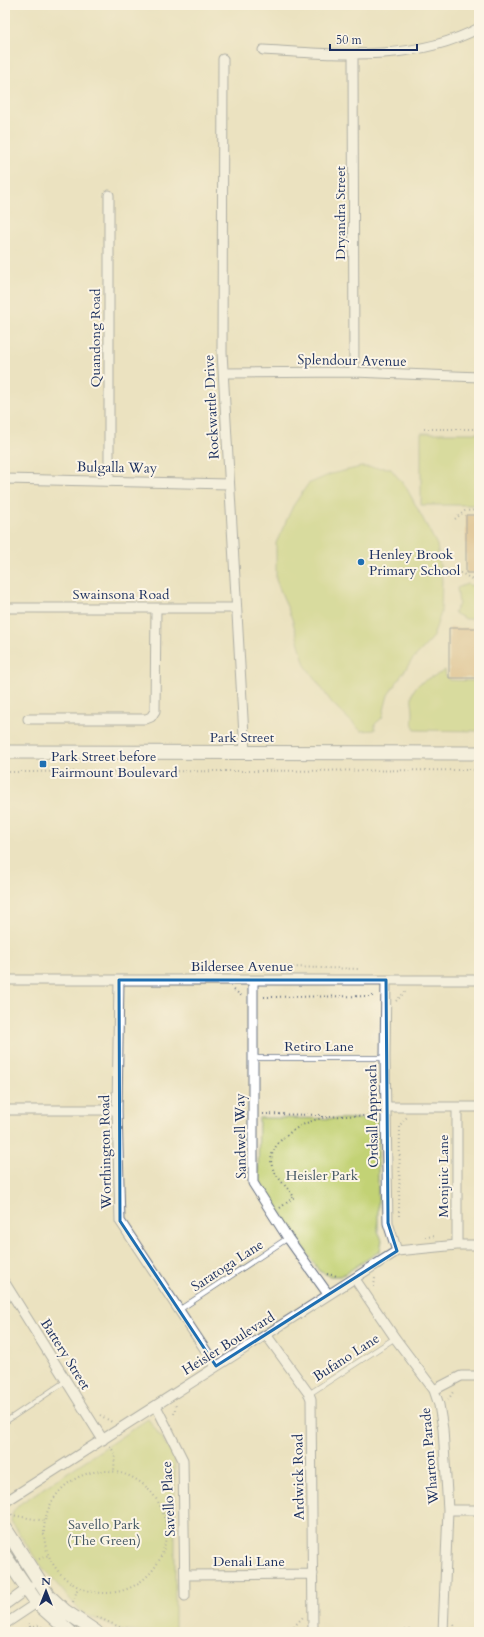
<svg xmlns="http://www.w3.org/2000/svg" width="484" height="1637" font-family="Cardo,serif">
<style>
.green{fill:#c2d275;stroke:#6e806a}
.building{fill:#d8ad74}
.lines{fill:none;stroke-linecap:round;stroke-linejoin:round}
.lane-casing{stroke:#646e80;stroke-width:6}
.street-casing{stroke:#646e80;stroke-width:11}
.secondary-casing{stroke:#646e80;stroke-width:15}
.path{stroke:#646e80;stroke-width:2;stroke-dasharray:1 3;stroke-linecap:butt}
.lane{stroke:#fff;stroke-width:4.5}
.street{stroke:#fff;stroke-width:9}
.secondary{stroke:#fff;stroke-width:13}
.marked{fill:none;stroke:#1f6fb2;stroke-width:3;stroke-linejoin:round}
.poi-dot{fill:#1f6fb2;stroke:#fcf5e5;stroke-width:1.5}
.labels{text-anchor:middle;stroke-width:4;stroke-linejoin:round;paint-order:stroke}
.street-label{font-size:14px;fill:#1b2f5e;stroke:#fcf5e5}
.poi-label{font-size:14px;fill:#1b2f5e;stroke:#fcf5e5;text-anchor:start}
.park-label{font-size:14px;fill:#455864;stroke:#fcf5e5}
</style>
<rect width="100%" height="100%" fill="#fcf5e5"/>
<filter id="ink" filterUnits="userSpaceOnUse"><feTurbulence type="fractalNoise" baseFrequency=".025" numOctaves="2"/><feDisplacementMap in="SourceGraphic" scale="8" xChannelSelector="R" yChannelSelector="G"/><feConvolveMatrix kernelMatrix="1 2 1 2 8 2 1 2 1" color-interpolation-filters="sRGB"/></filter>
<filter id="wash" filterUnits="userSpaceOnUse"><feTurbulence type="fractalNoise" baseFrequency=".012" numOctaves="4" result="noise"/><feDisplacementMap in="SourceGraphic" scale="16" xChannelSelector="R" yChannelSelector="G"/><feGaussianBlur stdDeviation="0.9" result="paint"/><feColorMatrix in="noise" values="0 0 0 0 0 0 0 0 0 0 0 0 0 0 0 0 0 1.4 0 .05"/><feComposite in="paint" operator="in"/></filter>
<g filter="url(#wash)">
<rect width="100%" height="100%" fill="#ebe2c0"/>
<path class="green" d="M421,433H479V505H421Z
M361,467L390,468L406,487L437,545L442,580L441,613L432,639L412,660L388,695L382,718L375,724V730L361,731L332,703L305,665L292,619L276,580V543L293,506L308,484L331,474Z
M467,584L479,588V623H476L473,619H466L454,613L459,604L457,588Z
M445,670L446,676L449,680L479,681V731L415,730C411,724 413,720 413,712C413,707 411,701 412,696C414,680 435,678 445,670Z
M259,1118L378,1119V1231L382,1240L380,1251L341,1276H330L319,1271L258,1178Z
M148,1419L175,1457V1632L122,1631L81,1612L37,1561L11,1521L13,1511L21,1503Z"/>
<g id="blocks">
<path class="building" d="M466,515H479V573H466Z
M449,628H479V678H449Z"/>
</g>
</g>
<g filter="url(#ink)">
<use href="#blocks" fill-opacity="0" stroke="#646e80" stroke-width="1"/>
<g class="lines">
<g class="lane-casing">
<path id="lane" d="M254,1058H385
M179,1310L288,1238
M309,1394L395,1338
M5,1422L66,1381"/>
</g>
<g class="street-casing">
<path id="street" d="M263,50C334,54 414,63 479,28
M353,54L354,372
M223,59L222,352L245,753
M109,195V481
M224,373L354,372L479,377
M5,479L229,484
M5,608H236
M28,719H146L151,717L155,711L156,608
M5,980H479
M119,980L117,1110L120,1221L216,1366
M253,980V1183L288,1238L328,1294
M386,980L385,1058L388,1223L397,1251
M386,1107H479
M457,1107V1245
M5,1110H117
M355,1279L395,1338L434,1390L439,1405L443,1429L448,1510L443,1632
M5,1283L103,1440
M267,1336L309,1394L311,1399L313,1632
M434,1390L461,1376H479
M156,1406L183,1460L185,1596
M5,1502L397,1251L457,1245H479
M448,1510H479
M185,1575L313,1574
M5,1605L31,1586
M5,1624L41,1600"/>
</g>
<g class="secondary-casing">
<path id="secondary" d="M5,752L479,753
M5,1528L48,1595L65,1611L96,1632
M5,1556L37,1603L70,1632"/>
</g>
<path class="path" d="M424,429H479
M455,519L465,511L479,510
M448,573H461L479,583
M5,772L479,770
M281,969L289,967L360,969
M234,990L243,997
M264,997L375,996
M396,1001L407,990
M103,1101V1097L107,1091
M263,1114L322,1115V1118
M280,1208L294,1197C288,1188 278,1179 273,1169C262,1144 303,1121 323,1118C340,1115 359,1116 376,1116
M399,1216L400,1125L407,1117
M425,1237L436,1236
M327,1274L338,1276
M374,1287L375,1278
M448,1400L453,1392
M174,1414L176,1405
M100,1415L112,1422
M110,1446L115,1454L114,1471
M44 1532a61 61 0 1 1 122 0a61 61 0 1 1-122 0Z
M9,1511L12,1515L45,1521
M39,1559L49,1555
M73,1602L78,1587
M97,1617L122,1628L175,1632
M454,1625L458,1631H479
M30,1627L40,1625L46,1632
M325,1631L433,1630
M18,1632L30,1627L28,1622
M260,1632H289L303,1617"/>
<use href="#lane" class="lane"/>
<use href="#street" class="street"/>
<use href="#secondary" class="secondary"/>
</g>
</g>
<path d="M0 0H484V1637H0ZM119,980H386L388,1223L397,1251L216,1366L120,1221Z" fill="#ebe2c0" fill-opacity=".55" fill-rule="evenodd"/>
<path class="marked" d="M119,980H386L388,1223L397,1251L216,1366L120,1221Z"/>
<g class="poi-dot">
<circle cx="361" cy="562" r="4"/>
<rect x="39" y="760" width="8" height="8" rx="2"/>
</g>
<g class="labels">
<g class="street-label">
<text transform="translate(340 213) rotate(-90)" y="5">Dryandra Street</text>
<text transform="translate(95 338) rotate(-90)" y="5">Quandong Road</text>
<text transform="translate(352 360) rotate(1)" y="5">Splendour Avenue</text>
<text transform="translate(211 407) rotate(-93)" y="5">Rockwattle Drive</text>
<text transform="translate(117 467) rotate(1)" y="5">Bulgalla Way</text>
<text x="121" y="599">Swainsona Road</text>
<text x="242" y="742">Park Street</text>
<text x="242" y="971">Bildersee Avenue</text>
<text x="319" y="1051">Retiro Lane</text>
<text transform="translate(372 1116) rotate(-91)" y="5">Ordsall Approach</text>
<text transform="translate(240 1136) rotate(-91)" y="5">Sandwell Way</text>
<text transform="translate(105 1152) rotate(-91)" y="5">Worthington Road</text>
<text transform="translate(443 1176) rotate(-90)" y="5">Monjuic Lane</text>
<text transform="translate(227 1265) rotate(-33)" y="5">Saratoga Lane</text>
<text transform="translate(228 1343) rotate(-32)" y="5">Heisler Boulevard</text>
<text transform="translate(66 1354) rotate(58)" y="5">Battery Street</text>
<text transform="translate(346 1357) rotate(-33)" y="5">Bufano Lane</text>
<text transform="translate(429 1456) rotate(-95)" y="5">Wharton Parade</text>
<text transform="translate(298 1477) rotate(-91)" y="5">Ardwick Road</text>
<text transform="translate(168 1499) rotate(-93)" y="5">Savello Place</text>
<text x="249" y="1566">Denali Lane</text>
</g>
<g class="poi-label">
<text x="369" y="559">Henley Brook<tspan x="369" dy="16">Primary School</tspan></text>
<text x="51" y="761">Park Street before<tspan x="51" dy="16">Fairmount Boulevard</tspan></text>
</g>
<g class="park-label">
<text x="322" y="1180">Heisler Park</text>
<text x="104" y="1529">Savello Park<tspan x="104" dy="16">(The Green)</tspan></text>
</g>
</g>
<rect width="484" height="1637" fill="none" stroke="#fcf5e5" stroke-width="20"/>
<g transform="translate(46 1591)" stroke="#fcf5e5" stroke-width="3" paint-order="stroke">
<path d="M0-3L7 15L0 10L-7 15Z" fill="#1b2f5e"/>
<text y="-6" font-size="11" font-weight="bold" text-anchor="middle" fill="#1b2f5e">N</text>
</g>
<path d="M330 44v6h87v-6" fill="none" stroke="#1b2f5e" stroke-width="2"/>
<text x="336" y="44" font-size="12" fill="#1b2f5e" stroke="#fcf5e5" stroke-width="3" paint-order="stroke">50 m</text>
</svg>
